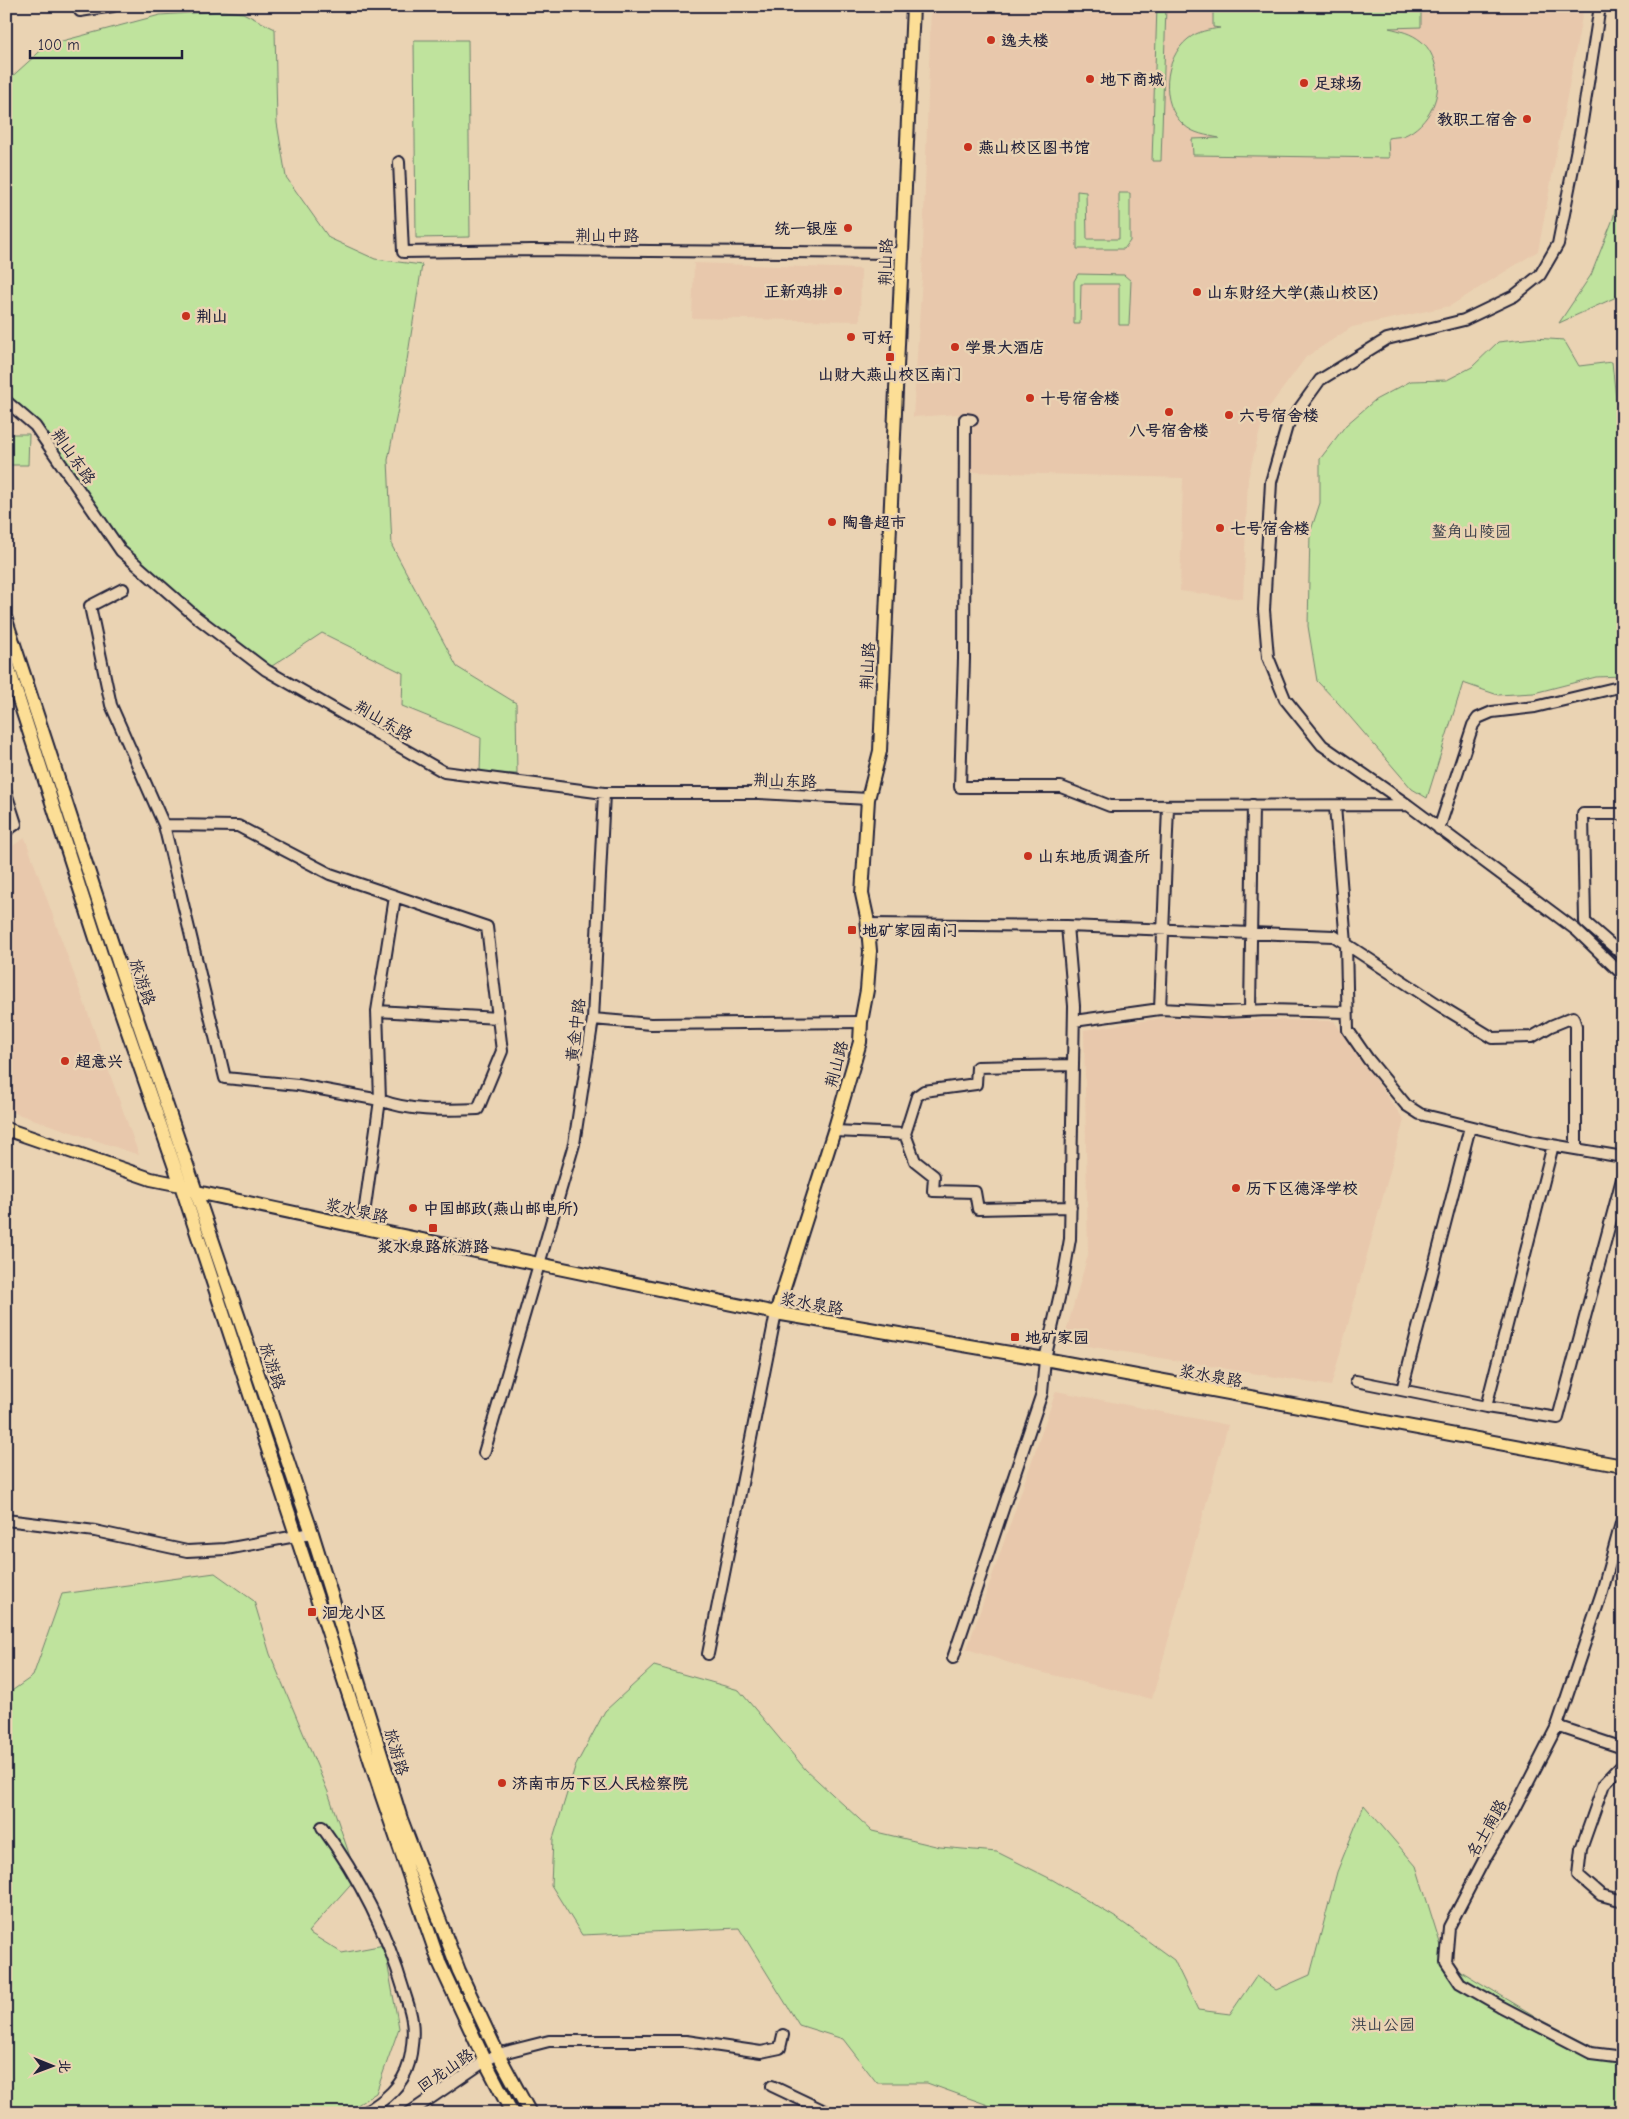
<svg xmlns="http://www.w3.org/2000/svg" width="1629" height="2119" font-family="'Comic Neue','LXGW WenKai TC',sans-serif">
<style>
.built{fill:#e8c8ac}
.green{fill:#bfe39d;stroke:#70826c}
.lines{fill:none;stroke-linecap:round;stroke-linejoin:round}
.minor-casing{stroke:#22223b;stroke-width:14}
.major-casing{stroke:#22223b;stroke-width:16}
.minor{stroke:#ead3b3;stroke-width:10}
.major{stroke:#fcde96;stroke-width:12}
.poi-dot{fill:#c8321e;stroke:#ead3b3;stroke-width:2}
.labels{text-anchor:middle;stroke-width:5;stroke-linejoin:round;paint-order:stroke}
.poi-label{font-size:16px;font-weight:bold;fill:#22223b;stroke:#ead3b3;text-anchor:start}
.street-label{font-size:16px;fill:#22223b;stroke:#ead3b3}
.park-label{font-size:16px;fill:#3a3f4a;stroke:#ead3b3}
</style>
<rect width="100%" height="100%" fill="#ead3b3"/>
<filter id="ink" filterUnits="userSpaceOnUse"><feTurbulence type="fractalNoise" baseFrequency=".02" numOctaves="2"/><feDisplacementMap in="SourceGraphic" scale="10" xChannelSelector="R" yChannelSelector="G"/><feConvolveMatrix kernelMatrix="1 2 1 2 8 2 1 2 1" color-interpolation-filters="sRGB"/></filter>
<g filter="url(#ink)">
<path class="built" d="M931,6H1584L1538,251L1450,306L1352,327L1306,357L1264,414L1248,478L1243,599L1180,591L1183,478L971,472L973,413L913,417L922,277Z
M694,263L861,269L860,321L692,318Z
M25,838L139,1155L6,1110V850Z
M1162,1018L1334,1021L1404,1120L1331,1386L1063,1342L1088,1255L1084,1030Z
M1056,1391L1228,1425L1152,1699L1028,1669L967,1649Z"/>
<path class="green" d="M1157,6L1166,7L1161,161H1152Z
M1213,7L1421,8V27L1389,28C1401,31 1411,33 1421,41C1429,47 1434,58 1436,68C1443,94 1430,125 1403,136C1399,137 1393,137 1388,138L1389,158L1193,155L1192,139L1219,138C1206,135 1194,134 1184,125C1159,104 1164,58 1188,39C1198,31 1208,30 1220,28L1213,27Z
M223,11L243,13L275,29L277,123L286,177L329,238L375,259L422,265L405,373L388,460L392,546L457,667L516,703L517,774L480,772L481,738L402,706L403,673L322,633L266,670L121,551L35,426L6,401L7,81L47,45L160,15Z
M414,40H468L470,237L416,238Z
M1623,177V294L1559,323L1591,275L1613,219Z
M1077,191L1086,192L1087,239H1119V193H1130V241L1124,249H1077Z
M1078,274L1124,275L1131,281L1129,325H1119V284H1081L1080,324H1074V281Z
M1534,338L1564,340L1579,366L1612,362L1623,465V676L1596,677L1534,693L1498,695L1463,683L1427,798L1412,789L1339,704L1317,681L1308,626L1310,533L1320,503V459L1346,425L1375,400L1411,381L1447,380L1472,367L1498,342Z
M6,434H29L28,465H6Z
M215,1573L254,1601L270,1654L328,1792L357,1877L308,1932L342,1953L384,1945L399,2028L376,2093L345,2113H6V1695L33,1676L62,1594Z
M654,1666L739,1690L805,1769L872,1831L940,1847L997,1852L1053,1880L1118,1919L1174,1960L1198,2010L1230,2014L1256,1976L1276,1990L1310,1975L1337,1872L1364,1805L1416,1866L1446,1962L1538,2018L1623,2062V2113H1001L988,2105L927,2083H877L843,2039L799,2025L739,1928L582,1935L551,1885L553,1839L575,1767L605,1711Z"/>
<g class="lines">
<g class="minor-casing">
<path id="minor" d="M80,11L113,6
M399,162L403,252L532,250L901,253
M6,401L35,426L121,551L195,616L266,670L444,772L604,793H759L868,799
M972,420L965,419L964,659L960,787H1061L1110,806L1408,805L1576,930L1623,975
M123,589L90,606L111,705L164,825L225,1078L298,1085L380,1100L362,1228
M6,793L16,824L6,831
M1408,805L1322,745L1285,699L1268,657L1264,610L1271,482L1287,426L1320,380L1387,339L1464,320L1514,296L1540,275L1558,244L1581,128L1600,6
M1335,806L1346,944L1348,1030L1368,1059L1406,1105L1420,1114L1534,1142L1623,1157
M1623,814H1583L1585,922L1623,955
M164,825L238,826L330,874L487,927L502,1051L478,1109C445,1110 411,1112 380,1100L377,1011L498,1018
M1439,829L1473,725L1478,718L1492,712L1535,707L1623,686
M867,924L1067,926L1074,1006L1070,1239L1062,1285L1045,1359L1042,1393L953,1658
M1067,926L1334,936L1442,1007L1493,1038L1532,1037L1551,1026L1573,1017L1576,1026V1149
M1160,1009L1168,807
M377,1011L395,897
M1250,1011L1253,805
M593,1019L651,1024L861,1022
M1074,1021L1160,1009L1222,1012L1268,1010L1347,1012
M834,1131L905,1134L915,1161L934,1176L933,1191L975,1192L978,1209L1071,1207
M905,1134L917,1096L924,1091L976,1084L977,1067L1073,1065
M1356,1381L1486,1407L1553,1145
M1402,1390L1470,1127
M1486,1407L1558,1418L1623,1175
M484,1453L574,1144L593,1019L604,793
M1623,1516L1602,1592L1557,1726L1513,1812L1485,1858L1449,1927L1446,1962L1460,1983L1500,2006L1591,2053L1623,2057
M6,1520L95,1531L187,1551L226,1549L312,1533
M708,1654L776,1313
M1557,1726L1623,1748
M1623,1764L1604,1784L1581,1849L1578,1875L1601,1895L1623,1901
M322,1827C358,1876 387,1933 404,1991C407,2001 411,2011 412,2021C414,2033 412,2051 409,2063C403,2086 384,2101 364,2113
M772,2086L829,2113
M409,2113L485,2061L498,2054L549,2041H686L761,2052L780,2048L783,2035"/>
</g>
<g class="major-casing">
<path id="major" d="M6,620L124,980L312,1533L401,1819L459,1971L498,2054L530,2113
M6,660L101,954L181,1185L382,1796L439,1962L485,2061L512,2113
M6,1129L151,1179L181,1185L197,1192L374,1230L776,1313L1045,1359L1623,1466
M776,1313L834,1131L860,1042L861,1022L867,990L870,951L867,917L862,894L868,799L880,751L913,6"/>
</g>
<use href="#minor" class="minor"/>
<use href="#major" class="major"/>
</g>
</g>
<g class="poi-dot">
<circle cx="991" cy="40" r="5"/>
<circle cx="1090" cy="79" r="5"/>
<circle cx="1304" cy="83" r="5"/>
<circle cx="1527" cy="119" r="5"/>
<circle cx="968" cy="147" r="5"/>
<circle cx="848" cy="228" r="5"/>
<circle cx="838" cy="291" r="5"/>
<circle cx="1197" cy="292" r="5"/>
<circle cx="186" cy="316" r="5"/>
<circle cx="851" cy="337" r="5"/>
<circle cx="955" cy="347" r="5"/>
<rect x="885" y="352" width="10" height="10" rx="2.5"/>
<circle cx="1030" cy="398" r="5"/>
<circle cx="1169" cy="412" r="5"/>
<circle cx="1229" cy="415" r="5"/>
<circle cx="832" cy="522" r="5"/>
<circle cx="1220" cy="528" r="5"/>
<circle cx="1028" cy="856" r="5"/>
<rect x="847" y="925" width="10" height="10" rx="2.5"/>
<circle cx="65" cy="1061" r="5"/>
<circle cx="1236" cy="1188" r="5"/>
<circle cx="413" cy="1208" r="5"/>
<rect x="428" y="1223" width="10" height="10" rx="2.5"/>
<rect x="1010" y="1332" width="10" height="10" rx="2.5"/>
<rect x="307" y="1607" width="10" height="10" rx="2.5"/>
<circle cx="502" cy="1783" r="5"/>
</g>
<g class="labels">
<g class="poi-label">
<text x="1001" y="46">逸夫楼</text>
<text x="1100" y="85">地下商城</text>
<text x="1314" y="89">足球场</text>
<text x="1517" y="125" text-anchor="end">教职工宿舍</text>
<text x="978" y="153">燕山校区图书馆</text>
<text x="838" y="234" text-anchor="end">统一银座</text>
<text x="828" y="297" text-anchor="end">正新鸡排</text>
<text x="1207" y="298">山东财经大学(燕山校区)</text>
<text x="196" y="322">荆山</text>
<text x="861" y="343">可好</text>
<text x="965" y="353">学景大酒店</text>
<text x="890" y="380" text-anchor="middle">山财大燕山校区南门</text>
<text x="1040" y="404">十号宿舍楼</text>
<text x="1239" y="421">六号宿舍楼</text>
<text x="1169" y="436" text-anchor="middle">八号宿舍楼</text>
<text x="842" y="528">陶鲁超市</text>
<text x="1230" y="534">七号宿舍楼</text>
<text x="1038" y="862">山东地质调查所</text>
<text x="862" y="936">地矿家园南门</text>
<text x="75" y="1067">超意兴</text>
<text x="1246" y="1194">历下区德泽学校</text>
<text x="423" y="1214">中国邮政(燕山邮电所)</text>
<text x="433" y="1252" text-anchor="middle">浆水泉路旅游路</text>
<text x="1025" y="1343">地矿家园</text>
<text x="322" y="1618">洄龙小区</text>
<text x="512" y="1789">济南市历下区人民检察院</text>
</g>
<g class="street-label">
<text x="607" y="241">荆山中路</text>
<text transform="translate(885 262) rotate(-88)" y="6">荆山路</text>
<text transform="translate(74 456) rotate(55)" y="6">荆山东路</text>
<text transform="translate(867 666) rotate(-87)" y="6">荆山路</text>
<text transform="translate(384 720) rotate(30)" y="6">荆山东路</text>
<text transform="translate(785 780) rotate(2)" y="6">荆山东路</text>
<text transform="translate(143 982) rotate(71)" y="6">旅游路</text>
<text transform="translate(575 1030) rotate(-83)" y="6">黄金中路</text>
<text transform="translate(836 1064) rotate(-75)" y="6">荆山路</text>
<text transform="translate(357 1210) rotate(12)" y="6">浆水泉路</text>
<text transform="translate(812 1303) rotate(10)" y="6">浆水泉路</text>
<text transform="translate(273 1366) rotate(71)" y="6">旅游路</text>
<text transform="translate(1211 1375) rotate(10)" y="6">浆水泉路</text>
<text transform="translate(397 1752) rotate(73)" y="6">旅游路</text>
<text transform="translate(1486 1828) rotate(-60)" y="6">名士南路</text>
<text transform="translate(445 2070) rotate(-34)" y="6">回龙山路</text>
</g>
<g class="park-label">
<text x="1471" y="537">鳌角山陵园</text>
<text x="1383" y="2030">洪山公园</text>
</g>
</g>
<rect width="1629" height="2119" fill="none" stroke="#ead3b3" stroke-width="25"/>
<rect x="12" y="12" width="1604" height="2094" fill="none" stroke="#22223b" stroke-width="2" filter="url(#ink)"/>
<g transform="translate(52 2066) rotate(91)" stroke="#ead3b3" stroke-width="4" paint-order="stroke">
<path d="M0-4L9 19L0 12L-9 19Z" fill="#22223b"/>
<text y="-8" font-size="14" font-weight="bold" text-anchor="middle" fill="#22223b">北</text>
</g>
<path d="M30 50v8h152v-8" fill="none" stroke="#22223b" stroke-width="2.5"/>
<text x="38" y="50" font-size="15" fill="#22223b" stroke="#ead3b3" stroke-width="4" paint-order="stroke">100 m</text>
</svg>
